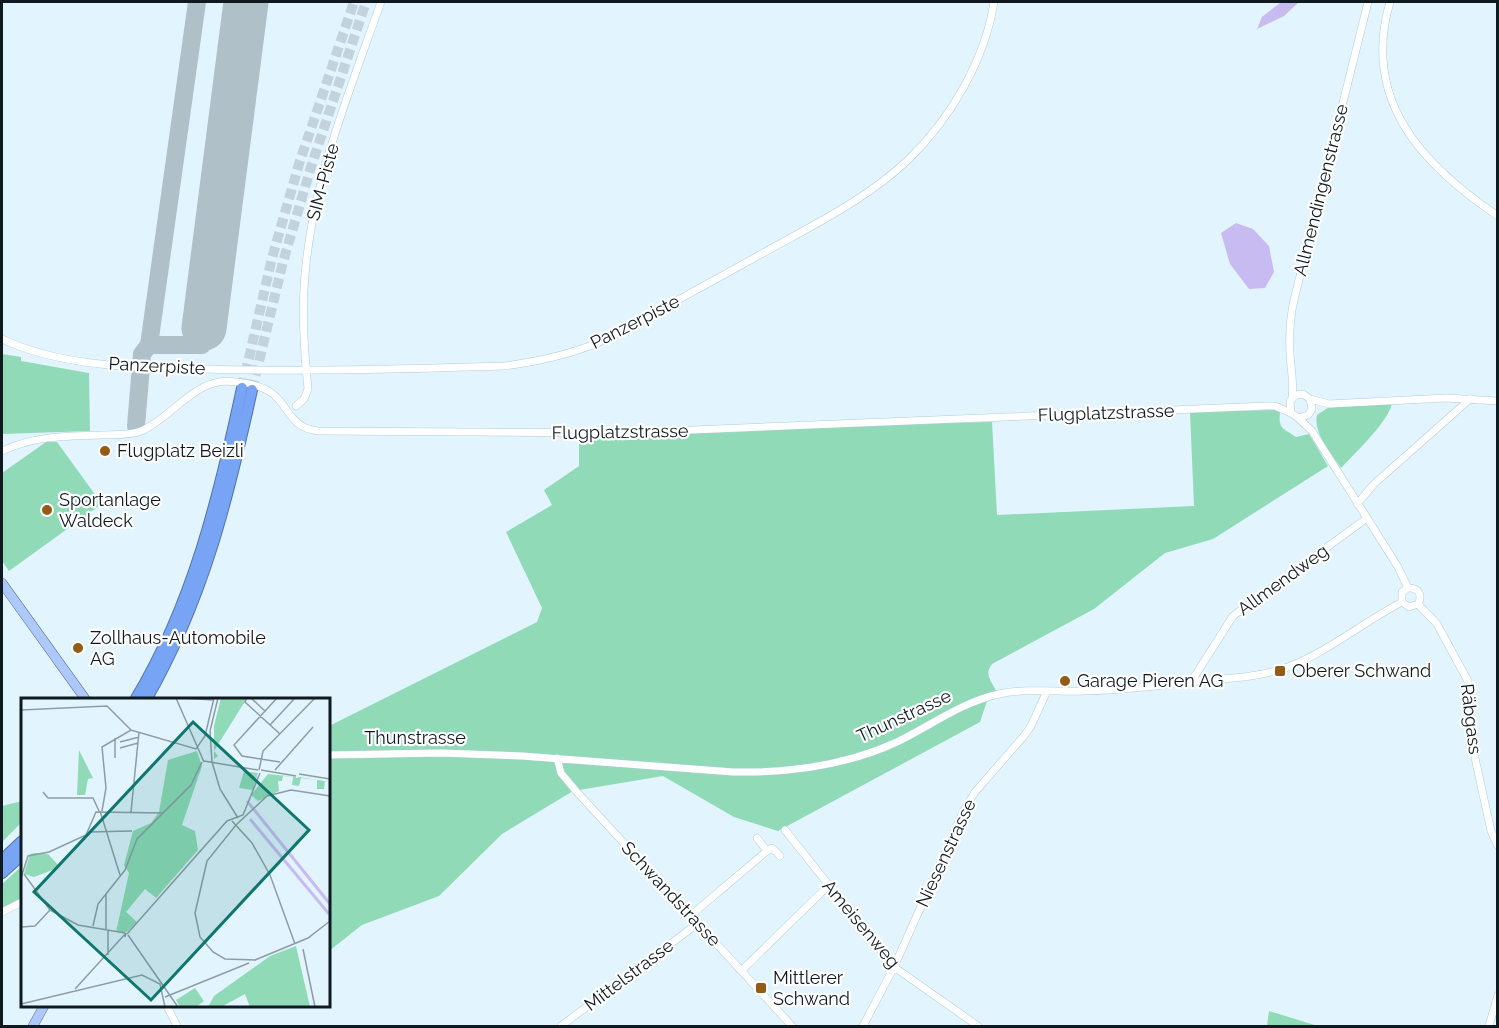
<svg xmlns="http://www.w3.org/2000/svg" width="1499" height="1028" font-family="Raleway,sans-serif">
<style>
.green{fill:#90dab7}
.water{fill:#c7bbf2}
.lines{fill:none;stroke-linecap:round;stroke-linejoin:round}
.taxiway{stroke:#b0c0c9;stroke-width:18}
.runway{stroke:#b0c0c9;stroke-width:45}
.highway-tunnel{stroke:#c2d3dd;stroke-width:10;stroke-dasharray:10 5;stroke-linecap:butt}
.minor-casing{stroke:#b0cedd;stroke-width:8}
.major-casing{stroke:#5374aa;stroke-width:10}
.highway-casing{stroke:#5374aa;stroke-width:12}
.minor{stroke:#fff;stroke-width:7}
.major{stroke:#adc8f9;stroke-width:9}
.highway{stroke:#77a4f5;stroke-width:10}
.poi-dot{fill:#945b16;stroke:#fff;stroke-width:2}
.labels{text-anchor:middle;stroke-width:4.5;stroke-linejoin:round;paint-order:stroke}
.street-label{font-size:18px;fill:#0f1a20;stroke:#fff}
.poi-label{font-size:18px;fill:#0f1a20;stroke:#fff;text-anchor:start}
.inset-river{fill:none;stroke:#c7bbf2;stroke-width:3}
.inset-road{fill:none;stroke:#8e9da5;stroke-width:1.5}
.view{fill:#0f766e;fill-opacity:0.15;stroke:#0f766e;stroke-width:3}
.inset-edge{fill:none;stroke:#0f1a20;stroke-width:3}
</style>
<rect width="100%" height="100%" fill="#e2f4fe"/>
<path class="green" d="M2,354L21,357V361L89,373L90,431L2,434Z
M1392,404C1387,423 1355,453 1341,468C1331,453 1313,433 1317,415L1329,407Z
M1276,410L1280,412C1278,429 1283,428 1296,437L1309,434L1328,466L1213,539L1165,553L1094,609L992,664C984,675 991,680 996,691L989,695L980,722L778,831L734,817L663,776L573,791L502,834L439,896L362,925L329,951V726L537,622L542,608L506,532L552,505L544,490L579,466V437L674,438L698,427L992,422L997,515L1194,506L1190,412Z
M46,442H57L99,500V506L9,571L2,561V473Z
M22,801V822L2,842V806Z
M22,866V900L2,909V884Z
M1269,1011L1318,1026H1319H1267Z"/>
<path class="water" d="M1281,2H1299L1284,16L1257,29L1262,17Z
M1236,223L1253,229L1269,246L1274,272L1265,288L1249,289L1230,264L1221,233Z"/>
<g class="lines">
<path class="taxiway" d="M149,345H202L204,328
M136,426L142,354L149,345L197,2"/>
<path class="runway" d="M204,328L246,2"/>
<path class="highway-tunnel" d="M242,388L272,258L299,164L354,2
M252,390L283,262L311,167L366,2"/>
<g class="minor-casing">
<path id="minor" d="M1390,2C1361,100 1422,165 1498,216
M2,339C61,367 139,368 203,369C304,372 404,369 504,366C535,362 568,355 597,343C619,334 640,321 661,309C693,292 725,274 756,257C809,227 865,201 909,159C951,118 985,60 994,2
M1292,398C1294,383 1291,370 1290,354C1289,336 1290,318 1294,300L1368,2
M1310,399L1312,409L1308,415L1299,418L1291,413L1290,401L1296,395L1303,394L1310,399L1329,404L1446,398L1498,401
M296,406L304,399L308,389C304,348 301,307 306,265C315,175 351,87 381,2
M1297,417L1312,431L1398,567L1408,588
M2,451C34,436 65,436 100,435C113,434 129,436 141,431C174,417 196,375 236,382C246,383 258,385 267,390C290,403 287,428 319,431L621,433L1267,406H1275L1291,413
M1357,504L1374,484L1470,399
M1408,588L1402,592V602L1409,607L1418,604
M1408,588C1418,587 1423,595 1418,604
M1418,604L1437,624L1468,681L1475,758L1491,831L1498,846
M1191,682L1233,616L1367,518
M328,755L441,753L522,756L733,772C789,773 845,766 897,742C930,726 962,702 999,694C1027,688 1057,692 1085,691C1126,690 1167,685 1207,680C1231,678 1256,677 1279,670C1320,658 1363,622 1402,602
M557,758L561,773L576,791L792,1026
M785,830L894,967L978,1026
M757,838L767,851
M2,912L22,902
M690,916L767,851L772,848L780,856
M742,970L825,889
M167,1006L177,1026
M561,1026L697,924
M863,1026L894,967L964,810L975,792L1024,736L1031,726L1047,691
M1489,1026L1498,995"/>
</g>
<g class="major-casing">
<path id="major" d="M2,583L86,700
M33,1026L44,1006"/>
</g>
<g class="highway-casing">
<path id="highway" d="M135,700C193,604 219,496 242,388
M146,700C203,601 228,499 252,390
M2,860L22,841
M2,873L22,855"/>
</g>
<use href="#minor" class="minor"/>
<use href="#major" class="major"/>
<use href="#highway" class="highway"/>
</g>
<g class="poi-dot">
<circle cx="105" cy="451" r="6"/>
<circle cx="47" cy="510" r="6"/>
<circle cx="78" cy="648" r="6"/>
<rect x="1274" y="665" width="12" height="12" rx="3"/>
<circle cx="1065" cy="681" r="6"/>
<rect x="755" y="982" width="12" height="12" rx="3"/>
</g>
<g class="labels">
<g class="street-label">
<text transform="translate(323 182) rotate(-75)" y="6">SIM-Piste</text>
<text transform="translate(1321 190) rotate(-76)" y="6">Allmendingenstrasse</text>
<text transform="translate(635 322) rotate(-27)" y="6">Panzerpiste</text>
<text transform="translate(157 366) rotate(3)" y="6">Panzerpiste</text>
<text transform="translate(1106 413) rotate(-2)" y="6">Flugplatzstrasse</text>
<text transform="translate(620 432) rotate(-1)" y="6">Flugplatzstrasse</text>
<text transform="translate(1283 580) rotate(-36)" y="6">Allmendweg</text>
<text transform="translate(904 716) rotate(-25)" y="6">Thunstrasse</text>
<text transform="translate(1471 719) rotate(83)" y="6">Räbgass</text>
<text x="415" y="744">Thunstrasse</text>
<text transform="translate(946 853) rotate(-65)" y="6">Niesenstrasse</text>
<text transform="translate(671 894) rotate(47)" y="6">Schwandstrasse</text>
<text transform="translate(861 924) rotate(50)" y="6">Ameisenweg</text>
<text transform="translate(629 975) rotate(-37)" y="6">Mittelstrasse</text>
</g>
<g class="poi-label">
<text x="117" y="457">Flugplatz Beizli</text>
<text x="59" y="506">Sportanlage<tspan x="59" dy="21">Waldeck</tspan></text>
<text x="90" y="644">Zollhaus-Automobile<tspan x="90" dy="21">AG</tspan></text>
<text x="1292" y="677">Oberer Schwand</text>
<text x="1077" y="687">Garage Pieren AG</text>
<text x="773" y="984">Mittlerer<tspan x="773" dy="21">Schwand</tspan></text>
</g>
</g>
<g transform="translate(21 698)">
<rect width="309" height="309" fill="#e2f4fe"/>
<path d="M200,0H226L193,53L197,58L193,61V28ZM58,52L72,80L67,81L64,97H56ZM176,53L181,68L161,127L174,133L177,152L135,200L124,191L105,214L116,224L106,234H95L108,175L103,167L112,133L130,125L138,114L147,62ZM223,73L237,75L232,92L218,90ZM247,76L274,79L276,80L278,79L309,84L304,83L303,91H296V82L280,80L278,88L271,87L272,79L262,78L261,83H257L258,93L237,103L230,97ZM14,155L27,156L39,169L13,179L3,176L9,156ZM275,248L289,309H229L224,296L200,309H187L193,298L249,258ZM174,290L183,303L175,309H159L155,302Z" fill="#90dab7"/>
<path class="inset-river" d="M226,103L309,206M229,121L308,216"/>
<path class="inset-road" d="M155,0L183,64M161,0L192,2M197,0L189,33L191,64L199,91L217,120M226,0L224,4L259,36M230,0L244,13M256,0L213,47L221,58L259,64M0,12L86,8L110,32M249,27L274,0M99,44L118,39M99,50L117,45M94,60V40M183,63L237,72M238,72L242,53L294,0M240,72L275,78M254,72L292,29M278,76L309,81M22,94L27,100H72L78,113M79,113L99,177M81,113L85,90L81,49L110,32L175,51L184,38L193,0M110,114L118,34M211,123L231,145L249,177L274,246M68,134L111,133M3,176L29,212M0,180L7,158L28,154L65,137L75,114L143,115M85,195V232M29,212L57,227L104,235M72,228L77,206L104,172L116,141L170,87L181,64M0,229L14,228L29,212M87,233V257M106,236L206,123L222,117L239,75M107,237L157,309M282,251L294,309M234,262L287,240L309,223M235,262L204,261L192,254L179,239L174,215L186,163L215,127L246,98L270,92L309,98M54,291L105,235L104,239M144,299L228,265M0,306L121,277L139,286L144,309"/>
<path class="view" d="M172,24L288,132L130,302L13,194Z"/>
<rect width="309" height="309" class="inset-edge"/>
</g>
<rect width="1499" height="1028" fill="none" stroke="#0f1a20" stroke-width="6"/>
</svg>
